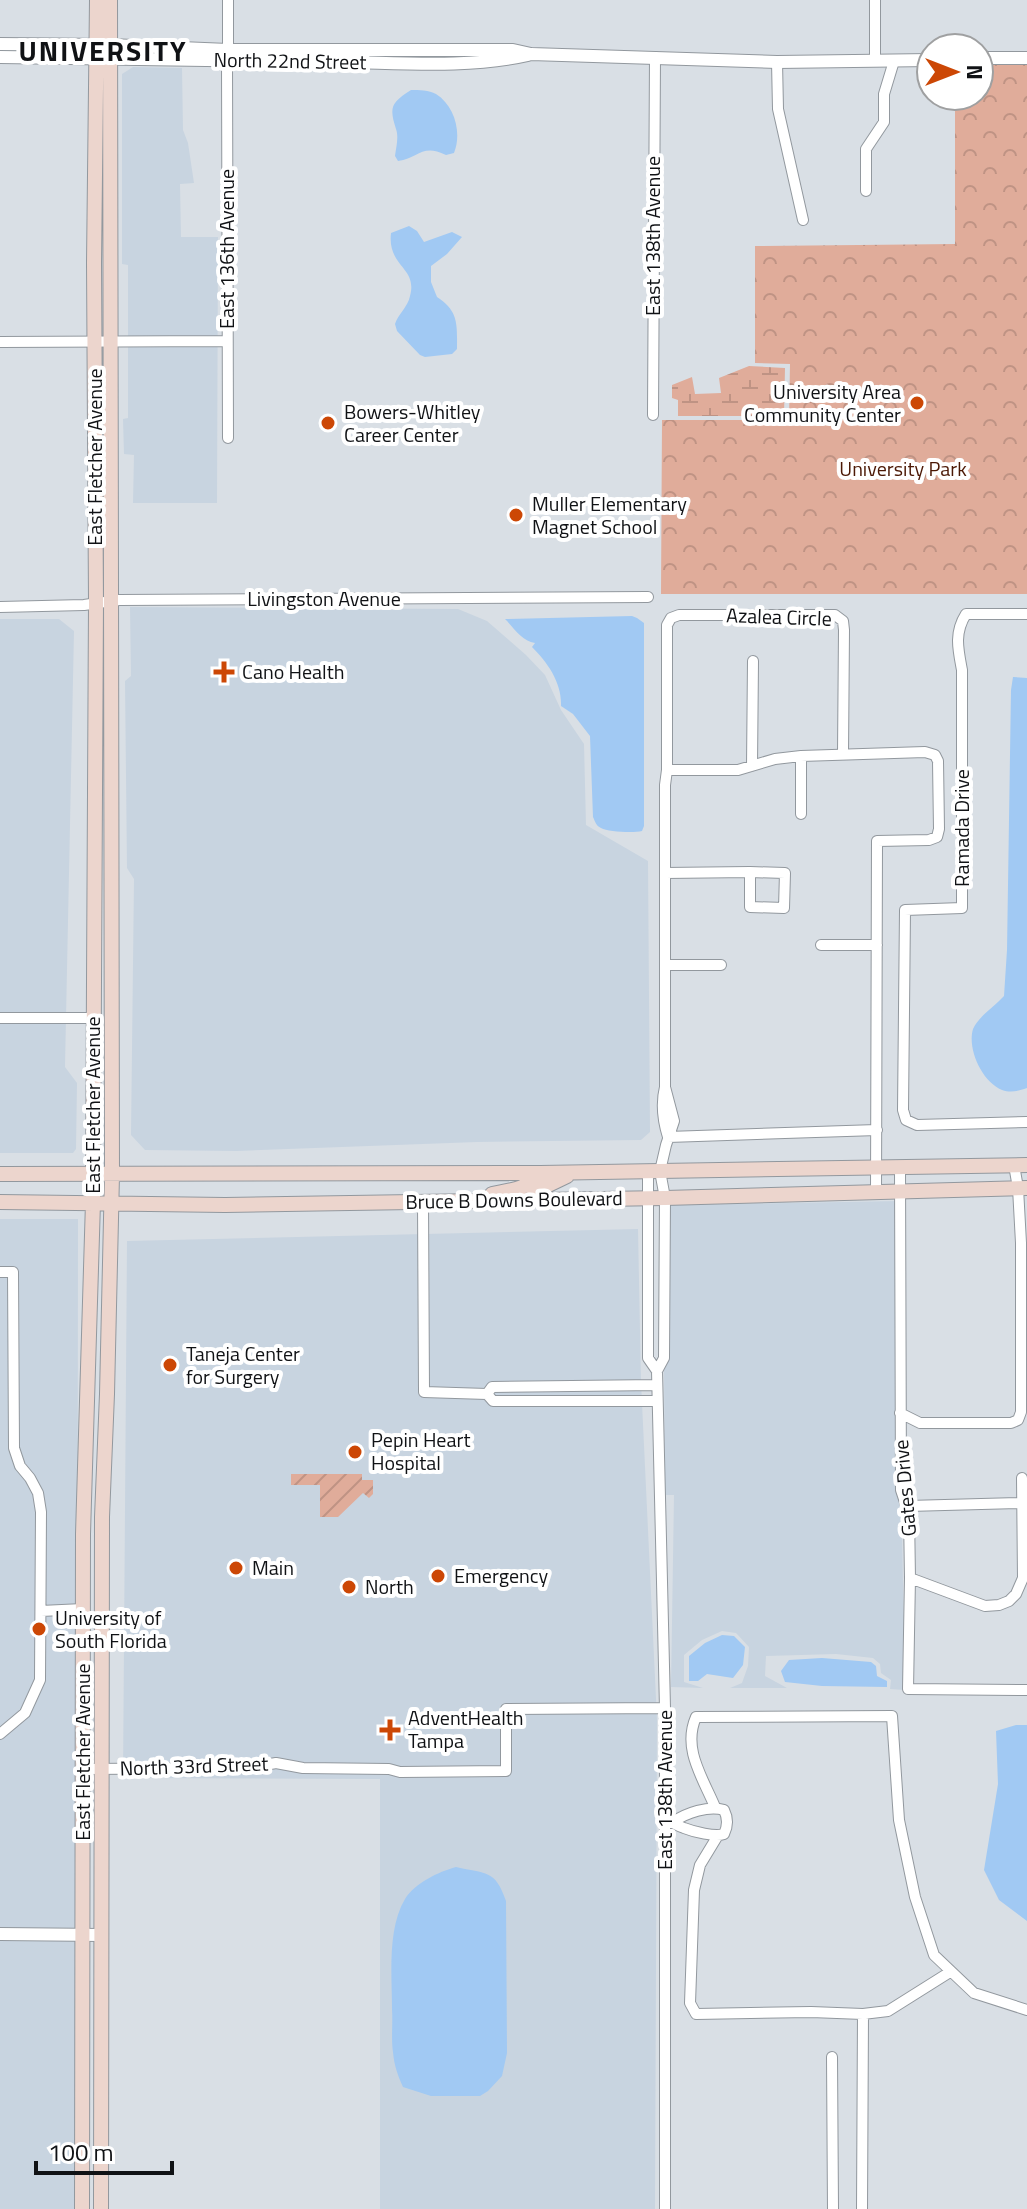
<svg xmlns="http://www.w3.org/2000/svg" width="1027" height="2209" font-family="'Titillium Web',sans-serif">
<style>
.built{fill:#c8d4e0}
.wetland{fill:url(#wetland-marsh)}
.park{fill:url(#park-crowns)}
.garden{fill:url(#garden-furrows)}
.water{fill:#a1c9f3}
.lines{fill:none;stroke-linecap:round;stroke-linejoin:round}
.minor-casing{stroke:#92989e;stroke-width:12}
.tertiary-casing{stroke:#92989e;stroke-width:14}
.secondary-casing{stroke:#92989e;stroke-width:16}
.minor{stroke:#fff;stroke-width:10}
.tertiary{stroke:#fff;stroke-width:12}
.secondary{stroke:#ecd5cd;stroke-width:14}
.poi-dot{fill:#cc4705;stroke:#fff;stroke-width:3}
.labels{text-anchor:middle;stroke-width:8;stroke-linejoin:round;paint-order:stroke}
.street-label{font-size:20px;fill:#101215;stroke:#fff}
.poi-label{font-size:20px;fill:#101215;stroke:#fff;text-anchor:start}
.park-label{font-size:20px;fill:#4b1805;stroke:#fff}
.district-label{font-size:28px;font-weight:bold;letter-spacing:2px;fill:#101215;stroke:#fff}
</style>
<defs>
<pattern id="wetland-marsh" width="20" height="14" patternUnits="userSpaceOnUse" patternTransform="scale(2)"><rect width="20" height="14" fill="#e0ac9a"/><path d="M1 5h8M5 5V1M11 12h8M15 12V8" fill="none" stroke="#bf9384"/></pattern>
<pattern id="park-crowns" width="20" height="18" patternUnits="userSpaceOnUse" patternTransform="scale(2)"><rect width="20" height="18" fill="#e0ac9a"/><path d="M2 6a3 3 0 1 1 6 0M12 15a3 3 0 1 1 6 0" fill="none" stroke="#bf9384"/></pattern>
<pattern id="garden-furrows" width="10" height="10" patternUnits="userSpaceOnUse" patternTransform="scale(2)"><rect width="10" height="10" fill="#e0ac9a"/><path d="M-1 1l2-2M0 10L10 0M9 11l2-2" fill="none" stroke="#bf9384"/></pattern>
</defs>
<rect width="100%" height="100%" fill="#d9dfe5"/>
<path class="built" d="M133,67L182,68L183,130L188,143L194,183L180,184L181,237H218L217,503H133L134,455L124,454L123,419L128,418V265L122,264V74Z
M130,607L458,609L487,621L526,655L545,675L561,710L584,744L586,825L648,861L650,1132L641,1140L477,1142L237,1151L145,1150L131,1135L134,879L127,868L125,681L131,676Z
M0,619H59L74,631L65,1067L77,1083L76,1149L73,1153H0Z
M899,1201L900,1428L905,1690L890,1689L891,1680L881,1673L880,1664L873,1658L836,1654L766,1656L765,1676L787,1688H730L742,1683L748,1666L749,1647L736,1633L722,1631L702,1640L684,1655V1682L703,1688L671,1687L674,1495H665L664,1369L669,1358L670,1205Z
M0,1219H78L77,2209H0Z
M638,1229L641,1382L657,1720L655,2209H380V1779L123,1778L127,1241Z"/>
<path class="wetland" d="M749,366L785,368L784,416H678V400L672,398V385L692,377L695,394L721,393L719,378Z"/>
<path class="park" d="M979,65H1027V594H661L662,420H789L790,364L755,363V246L955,244V96H979Z"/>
<path class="garden" d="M291,1474H362V1480H373V1494L369,1498L363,1493L338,1517H320V1485H291Z"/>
<path class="water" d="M411,90C419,90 429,90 436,94C455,106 462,133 454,153L446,155C422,143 419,158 398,161L395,156C396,148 399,137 396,129C389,107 391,103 411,90Z
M409,226L417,231L424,242L452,232L462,237L447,254L431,266V282L437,297C459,311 457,325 457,349L452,354L425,357L420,355L397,331L395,324C398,314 408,307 410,296C418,267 387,267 391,233Z
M632,616L637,618L644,623V826L642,831C634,833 608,832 601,828C596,826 595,821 593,817L590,736L573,714L561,706C562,683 548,663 532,647L535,643C522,641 514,628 505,619Z
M1013,677L1027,678V1088C1018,1091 1011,1093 1002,1090C982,1082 967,1049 973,1029C978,1017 995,1006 1004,996L1007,950L1011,690Z
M722,1635L734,1636L745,1647L743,1665L733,1678L707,1674L698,1681H689V1656L705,1643Z
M822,1658L871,1662L876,1666L877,1676L887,1681V1687L822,1686L785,1682L781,1671L789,1660Z
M1016,1725H1027V1921L999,1900L984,1870L998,1784L996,1731Z
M456,1867C486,1874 495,1869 506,1901L507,2053L502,2076L488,2091L480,2096H431L403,2087C398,2076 394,2065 393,2052C391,2038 393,2023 392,2009C392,1976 387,1929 405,1899C415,1883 438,1872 456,1867Z"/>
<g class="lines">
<g class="minor-casing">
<path id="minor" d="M875,0V61
M228,50V0
M227,61L228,438
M777,62L778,109L803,220
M866,191V149L884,122V94L894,61
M0,342L227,341
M653,415L655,57
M0,607L84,605L119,600L648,597
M1027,614H966C954,633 958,649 962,670V908L905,910L903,1110L906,1120L917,1125L1027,1122
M801,756V814
M752,766L753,661
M667,770H738L775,759L801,756L925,752L935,755L938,761L939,829L937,837L929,840L877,841L876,1193
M665,873L750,872V907L784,908L785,873L750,872
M821,945H877
M665,965H721
M0,1018H94
M665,1087L674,1121L666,1145L660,1171L665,1198L664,1358L657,1371L665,1708V2209
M668,1137C663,1121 661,1103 665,1087V785L667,770V625L671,618L679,615H835L843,621L844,630L843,753
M668,1137L877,1130
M900,1168L901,1490L909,1514L910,1578L908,1689L1027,1690
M648,1171V1358L657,1371
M423,1202L424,1392L487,1394
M0,1272H13L14,1448L20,1466L30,1478L38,1493L41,1512L40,1680L25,1713L0,1734
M657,1385L492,1387L487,1394L493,1401H657
M900,1413L920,1423H1011L1018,1420L1021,1412V1243L1018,1188L1014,1165
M908,1506L1021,1503
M910,1578L985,1606L999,1605L1009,1601L1016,1594L1023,1578L1022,1478
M41,1611L83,1609
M83,1769L248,1768L276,1763L303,1768L389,1769L400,1772L506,1771V1709L665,1708
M715,1807C703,1778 682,1749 696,1717L892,1716L899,1820L915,1897L934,1955L974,1993L1027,2010
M666,1821C674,1822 677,1826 684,1828C694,1832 715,1837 724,1834C728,1826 728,1818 724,1810C709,1805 686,1813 673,1822
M717,1837L700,1865L694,1890L690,2003L696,2014L811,2012L863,2014L862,2209
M863,2014L888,2011L950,1972
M832,2057L833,2209"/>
</g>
<g class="tertiary-casing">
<path id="tertiary" d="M0,44L110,45L228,50H513L531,54L777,62L931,60
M0,57C115,58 231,61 346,62C405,63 471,68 528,55
M979,58H1027
M0,1934L102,1935"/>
</g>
<g class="secondary-casing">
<path id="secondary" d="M0,1174L540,1173L1027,1165
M492,1194C512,1190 526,1190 540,1173
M529,1200L542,1188L567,1176
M0,1202L225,1205L665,1198L1027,1188
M82,2209L83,1534L93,1202L94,981L96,603L94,263L97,0
M101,2209L102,1517L107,1394L112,1175L110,0"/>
</g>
<use href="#minor" class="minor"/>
<use href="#tertiary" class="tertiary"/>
<use href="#secondary" class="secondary"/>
</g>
<g class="poi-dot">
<circle cx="917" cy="403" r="8"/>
<circle cx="328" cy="423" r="8"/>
<circle cx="516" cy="515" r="8"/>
<path d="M220 660h8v8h8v8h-8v8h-8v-8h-8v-8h8z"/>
<circle cx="170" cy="1365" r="8"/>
<circle cx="355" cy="1452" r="8"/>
<circle cx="236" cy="1568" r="8"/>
<circle cx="438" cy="1576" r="8"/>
<circle cx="349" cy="1587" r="8"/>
<circle cx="39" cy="1629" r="8"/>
<path d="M386 1718h8v8h8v8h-8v8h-8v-8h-8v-8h8z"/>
</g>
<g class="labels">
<g class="street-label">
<text transform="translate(290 61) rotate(1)" y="7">North 22nd Street</text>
<text transform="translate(653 236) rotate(-90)" y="7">East 138th Avenue</text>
<text transform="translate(227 249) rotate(-90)" y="7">East 136th Avenue</text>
<text transform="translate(95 457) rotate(-90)" y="7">East Fletcher Avenue</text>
<text x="324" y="606">Livingston Avenue</text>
<text transform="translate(779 617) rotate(2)" y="7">Azalea Circle</text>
<text transform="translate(962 828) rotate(-90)" y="7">Ramada Drive</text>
<text transform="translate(93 1105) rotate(-90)" y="7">East Fletcher Avenue</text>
<text transform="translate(514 1200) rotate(-1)" y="7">Bruce B Downs Boulevard</text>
<text transform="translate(905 1488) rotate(-95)" y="7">Gates Drive</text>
<text transform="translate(83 1752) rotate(-90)" y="7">East Fletcher Avenue</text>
<text transform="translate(194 1766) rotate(-2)" y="7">North 33rd Street</text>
<text transform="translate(665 1790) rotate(-90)" y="7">East 138th Avenue</text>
</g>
<g class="poi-label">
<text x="901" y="399" text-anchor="end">University Area<tspan x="901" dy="23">Community Center</tspan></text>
<text x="344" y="419">Bowers-Whitley<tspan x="344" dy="23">Career Center</tspan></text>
<text x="532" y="511">Muller Elementary<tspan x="532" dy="23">Magnet School</tspan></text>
<text x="242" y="679">Cano Health</text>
<text x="186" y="1361">Taneja Center<tspan x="186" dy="23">for Surgery</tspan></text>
<text x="371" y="1447">Pepin Heart<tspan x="371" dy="23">Hospital</tspan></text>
<text x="252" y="1575">Main</text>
<text x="454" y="1583">Emergency</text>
<text x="365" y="1594">North</text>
<text x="55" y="1625">University of<tspan x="55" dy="23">South Florida</tspan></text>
<text x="408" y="1725">AdventHealth<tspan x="408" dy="23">Tampa</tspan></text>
</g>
<g class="park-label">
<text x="903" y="476">University Park</text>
</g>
<g class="district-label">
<text x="103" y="61">UNIVERSITY</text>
</g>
</g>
<g transform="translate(955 72) rotate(90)"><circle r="38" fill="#ffffff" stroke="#9fa0a1" stroke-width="2"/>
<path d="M0-6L14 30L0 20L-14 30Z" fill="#cc4705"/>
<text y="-12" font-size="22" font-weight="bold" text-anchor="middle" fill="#101215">N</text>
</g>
<path d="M36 2161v12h136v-12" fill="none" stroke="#101215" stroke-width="4"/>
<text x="48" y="2161" font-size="24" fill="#101215" stroke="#ffffff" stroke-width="6" paint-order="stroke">100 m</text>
</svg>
